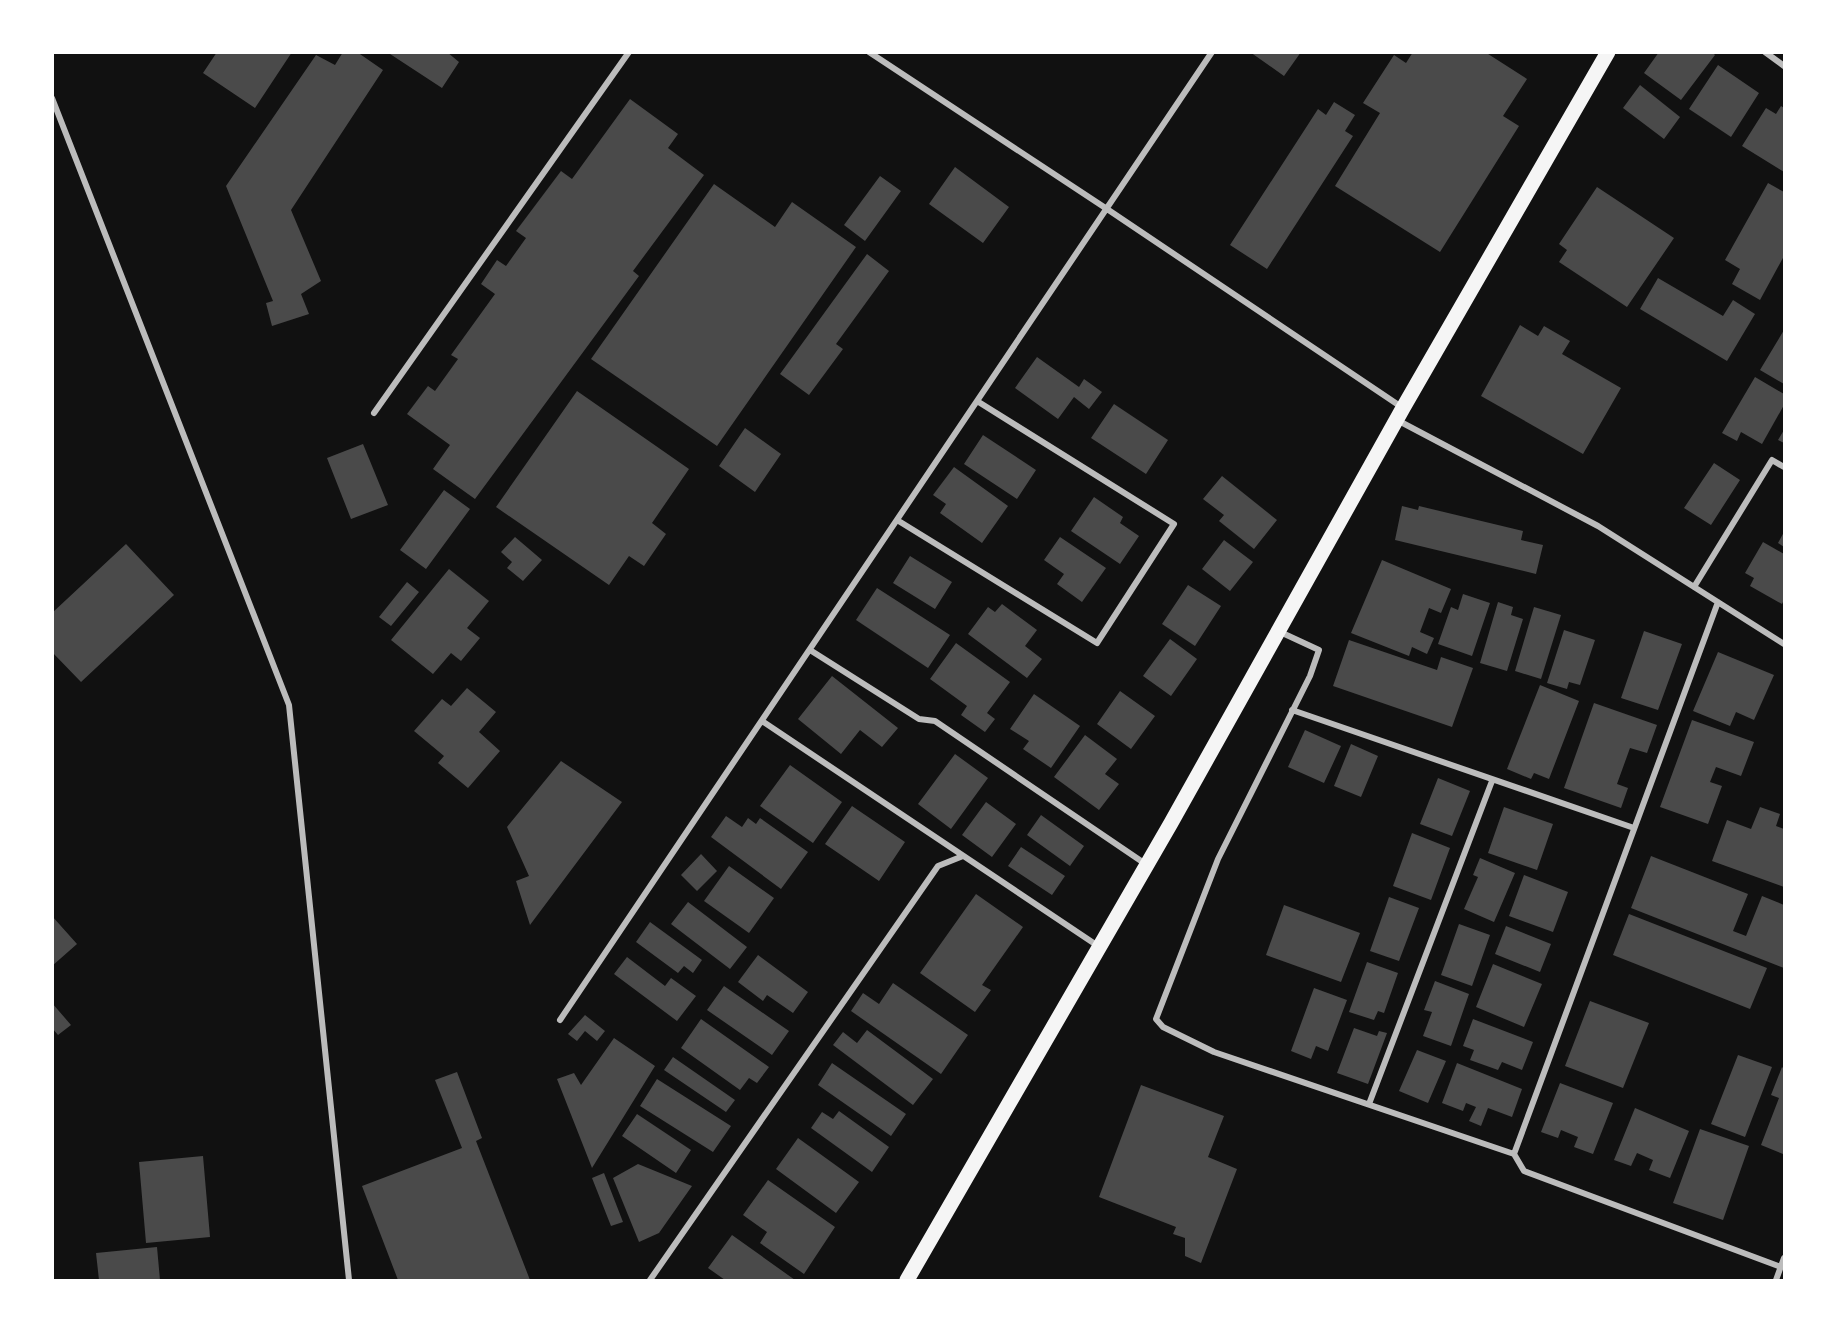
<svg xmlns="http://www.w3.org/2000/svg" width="1837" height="1333" font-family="'Open Sans',sans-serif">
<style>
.building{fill:#4a4a4a}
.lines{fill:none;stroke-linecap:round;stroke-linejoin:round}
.minor{stroke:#bcbcbc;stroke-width:6}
.primary{stroke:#f5f5f5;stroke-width:15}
</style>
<rect width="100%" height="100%" fill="#111"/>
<path class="building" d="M217,52H292L255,108L203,73Z
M343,52H357L383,70L291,210L321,281L301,294L309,314L272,326L266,303L273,301L226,186L316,55L335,65Z
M387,52H447L459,62L442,88Z
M1250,52H1301L1284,76Z
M1413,52H1485L1527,79L1503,116L1519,126L1440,252L1335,186L1380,113L1363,103L1394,55L1406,63Z
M1659,52H1712L1715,55L1681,100L1644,73Z
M1718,65L1759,93L1731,137L1689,109Z
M1640,85L1680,117L1664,139L1623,108Z
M630,99L678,134L668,148L704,175L633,271L639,276L475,499L433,469L450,445L407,414L428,386L435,391L458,359L451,355L495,294L481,284L497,260L506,266L526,238L516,231L561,171L572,179Z
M1334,102L1355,115L1345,131L1353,136L1267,269L1230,245L1318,109L1326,115Z
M1781,106L1784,108V172L1742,146L1766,108L1776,114Z
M955,167L1009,207L983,243L929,204Z
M880,176L901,191L865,241L844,225Z
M1768,183L1784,192V256L1760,300L1732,284L1740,269L1725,260Z
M714,184L775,227L792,202L856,247L717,446L591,359Z
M1597,187L1674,238L1627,307L1559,262L1567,250L1559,244Z
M867,254L889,271L836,344L843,349L809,395L780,374Z
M1658,278L1723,316L1733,300L1755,314L1727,361L1640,309Z
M1520,325L1538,336L1544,326L1570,341L1562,354L1621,388L1583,454L1481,396Z
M1784,330V384L1760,370Z
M1037,357L1079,387L1084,379L1102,392L1089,409L1074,397L1058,419L1015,388Z
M1755,377L1784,394V405L1762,444L1741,432L1737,441L1722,433Z
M577,391L689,469L652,523L666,534L644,566L629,556L609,585L496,507Z
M1114,404L1168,440L1146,474L1091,438Z
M745,428L781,454L755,492L719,466Z
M1784,430V443L1778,440Z
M983,435L1036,470L1017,499L964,464Z
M363,444L388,505L351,519L327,458Z
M1714,463L1740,480L1711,525L1684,508Z
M954,467L1008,506L982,543L940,513L946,504L933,495Z
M1222,476L1277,520L1254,549L1219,521L1224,515L1203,499Z
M444,490L470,509L426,569L400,550Z
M1094,497L1123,517L1120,523L1139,536L1120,564L1071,531Z
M1402,506L1418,510L1419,506L1523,531L1521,540L1543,545L1536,574L1395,540Z
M1784,532V547L1778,543Z
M515,537L542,560L523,581L507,568L512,562L501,552Z
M1060,537L1106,568L1082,602L1057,584L1064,574L1044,560Z
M1224,540L1253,562L1230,591L1202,569Z
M1763,542L1784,554V600L1782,604L1750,586L1754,578L1745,573Z
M126,544L174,595L81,682L52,652V613Z
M910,556L952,582L935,609L893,583Z
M1382,560L1451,589L1441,613L1429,608L1420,632L1434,638L1427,654L1412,647L1409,656L1351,633Z
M449,569L489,601L467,628L480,638L461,661L451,653L433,674L391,640Z
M407,582L419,592L391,626L379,617Z
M1188,585L1221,606L1195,646L1162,624Z
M877,588L950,635L928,668L856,620Z
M1463,594L1490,603L1472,656L1438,644L1451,607L1458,610Z
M1498,602L1513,607L1511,615L1523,619L1507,671L1480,663Z
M1002,604L1037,630L1025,646L1042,659L1027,678L968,634L988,607L995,612Z
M1534,607L1561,615L1541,679L1515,671Z
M1564,630L1595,640L1580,685L1569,682L1567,689L1547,683Z
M1644,631L1682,644L1658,710L1621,698Z
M1170,639L1197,659L1171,696L1143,676Z
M1349,640L1437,670L1441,657L1473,668L1452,727L1333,686Z
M956,643L1010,682L987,713L995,719L985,732L961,715L967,706L930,679Z
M1718,652L1774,675L1754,720L1736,712L1730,726L1693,711Z
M832,676L898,728L882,747L860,730L841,754L798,719Z
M1540,685L1579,701L1549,779L1534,773L1531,779L1507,769Z
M467,688L496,712L479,732L500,751L468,788L438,763L444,756L414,731L442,699L451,706Z
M1120,691L1155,716L1131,749L1097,724Z
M1034,694L1080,726L1051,768L1023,749L1029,741L1010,729Z
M1594,703L1657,725L1647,753L1630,748L1617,784L1628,788L1621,808L1564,788Z
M1692,720L1754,742L1741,776L1716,767L1710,782L1722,786L1708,824L1660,807Z
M1305,730L1341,746L1324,783L1288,767Z
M1085,735L1117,759L1105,774L1119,784L1099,810L1054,777Z
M1351,744L1378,756L1361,797L1334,786Z
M955,754L988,778L951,829L918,804Z
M561,761L622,802L530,925L516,881L529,876L507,827Z
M790,765L842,802L813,843L760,806Z
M1438,778L1470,791L1452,836L1420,824Z
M986,802L1016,824L992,857L962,835Z
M852,806L905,842L879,881L825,844Z
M1504,807L1553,824L1537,870L1488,853Z
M1760,807L1780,814L1776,826L1784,829V887L1712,861L1727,820L1751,829Z
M1041,815L1084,846L1070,866L1027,835Z
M726,816L742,827L748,818L756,824L760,818L808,852L781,889L711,837Z
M1412,833L1450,848L1431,900L1393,886Z
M1021,847L1065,876L1052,895L1008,866Z
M701,854L717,871L697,891L681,875Z
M1651,856L1748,894L1733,931L1746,936L1762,896L1784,905V968L1631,908Z
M1480,858L1515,873L1494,922L1464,909L1478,877L1473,875Z
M729,866L774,898L749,933L704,901Z
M1524,875L1568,892L1553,932L1509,916Z
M976,894L1023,927L982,985L991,990L975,1012L920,973Z
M1389,897L1419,908L1399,961L1370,951Z
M688,902L747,947L730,969L671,924Z
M1284,905L1360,933L1341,982L1266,955Z
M1629,914L1767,968L1750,1009L1613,955Z
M52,916L77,944L52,966Z
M650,922L702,960L693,973L684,966L678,973L636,942Z
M1459,924L1490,935L1472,986L1441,975Z
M1506,926L1551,944L1540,972L1495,954Z
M758,955L808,992L793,1013L767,995L763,1001L738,982Z
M627,957L665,986L671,978L696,996L677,1021L614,974Z
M1367,962L1398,973L1384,1013L1378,1011L1374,1020L1349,1012Z
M1493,964L1542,984L1524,1027L1476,1007Z
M1435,981L1469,994L1451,1046L1423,1036L1432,1012L1424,1010Z
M893,983L968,1035L941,1074L851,1011L863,993L879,1004Z
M724,986L789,1031L772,1055L707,1010Z
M1314,988L1347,1000L1328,1051L1316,1046L1311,1059L1291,1051Z
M1590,1001L1649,1023L1623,1088L1565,1066Z
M52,1003L71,1025L58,1035L52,1028Z
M585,1015L605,1031L597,1041L585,1031L577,1041L568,1034Z
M701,1019L769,1067L757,1083L749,1078L740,1090L681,1048Z
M1473,1019L1533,1042L1522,1070L1502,1062L1498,1070L1470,1060L1474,1050L1463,1046Z
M1354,1028L1377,1036L1379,1031L1387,1033L1368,1084L1337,1073Z
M867,1030L933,1079L913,1105L833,1045L843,1032L857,1043Z
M614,1038L655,1066L592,1168L557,1079L574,1073L581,1085Z
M1417,1050L1446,1061L1428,1103L1399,1091Z
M1738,1055L1772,1067L1745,1137L1711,1124Z
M673,1057L735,1100L726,1112L664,1070Z
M832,1063L906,1114L891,1136L818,1085Z
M1457,1063L1522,1089L1512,1117L1488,1108L1481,1126L1469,1121L1476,1107L1466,1103L1463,1111L1442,1103Z
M1782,1067L1784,1069L1783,1154L1761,1145L1779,1098L1771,1095Z
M457,1072L482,1138L476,1141L530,1280H398L362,1186L462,1148L435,1080Z
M657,1079L731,1126L713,1152L640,1106Z
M1560,1083L1613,1103L1593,1154L1574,1147L1578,1137L1561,1130L1558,1138L1541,1132Z
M1141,1085L1224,1116L1208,1157L1237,1169L1201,1263L1185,1256V1238L1173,1234L1176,1227L1099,1197Z
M1635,1108L1689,1131L1670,1178L1649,1170L1653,1160L1637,1153L1631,1166L1614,1160Z
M839,1111L889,1147L872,1172L811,1128L822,1112L833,1119Z
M637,1114L691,1150L676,1173L622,1136Z
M1700,1129L1749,1146L1723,1220L1673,1203Z
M798,1138L859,1182L836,1213L776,1169Z
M203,1156L210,1237L146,1243L139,1162Z
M638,1164L692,1186L659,1233L639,1242L613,1178Z
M604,1173L623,1222L611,1226L592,1178Z
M768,1180L835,1227L804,1274L760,1243L767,1232L743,1215Z
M732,1235L795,1280H725L708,1268Z
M157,1247L160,1280H99L96,1253Z"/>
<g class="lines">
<path class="minor" d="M869,52L1107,209L1403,408
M1765,52L1784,66
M52,98L289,705L349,1280
M374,413L629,52
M1397,420L1598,526L1784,644
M897,520L1097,643L1174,524L977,401
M1694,587L1772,460L1784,467
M1278,631L1319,650L1310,676L1218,859L1156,1019L1163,1027L1214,1052L1514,1154L1524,1171L1781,1267
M810,650L919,719L935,721L1147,865
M1292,710L1634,828
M762,721L1098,946
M560,1020L1212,52
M1369,1104L1492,781
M1514,1154L1718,602
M650,1280L938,866L963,856
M1776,1280L1784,1258"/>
<path class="primary" d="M907,1280L1171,823L1403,408L1608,52"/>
</g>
<rect width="1837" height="1333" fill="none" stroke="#ffffff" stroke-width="108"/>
</svg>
